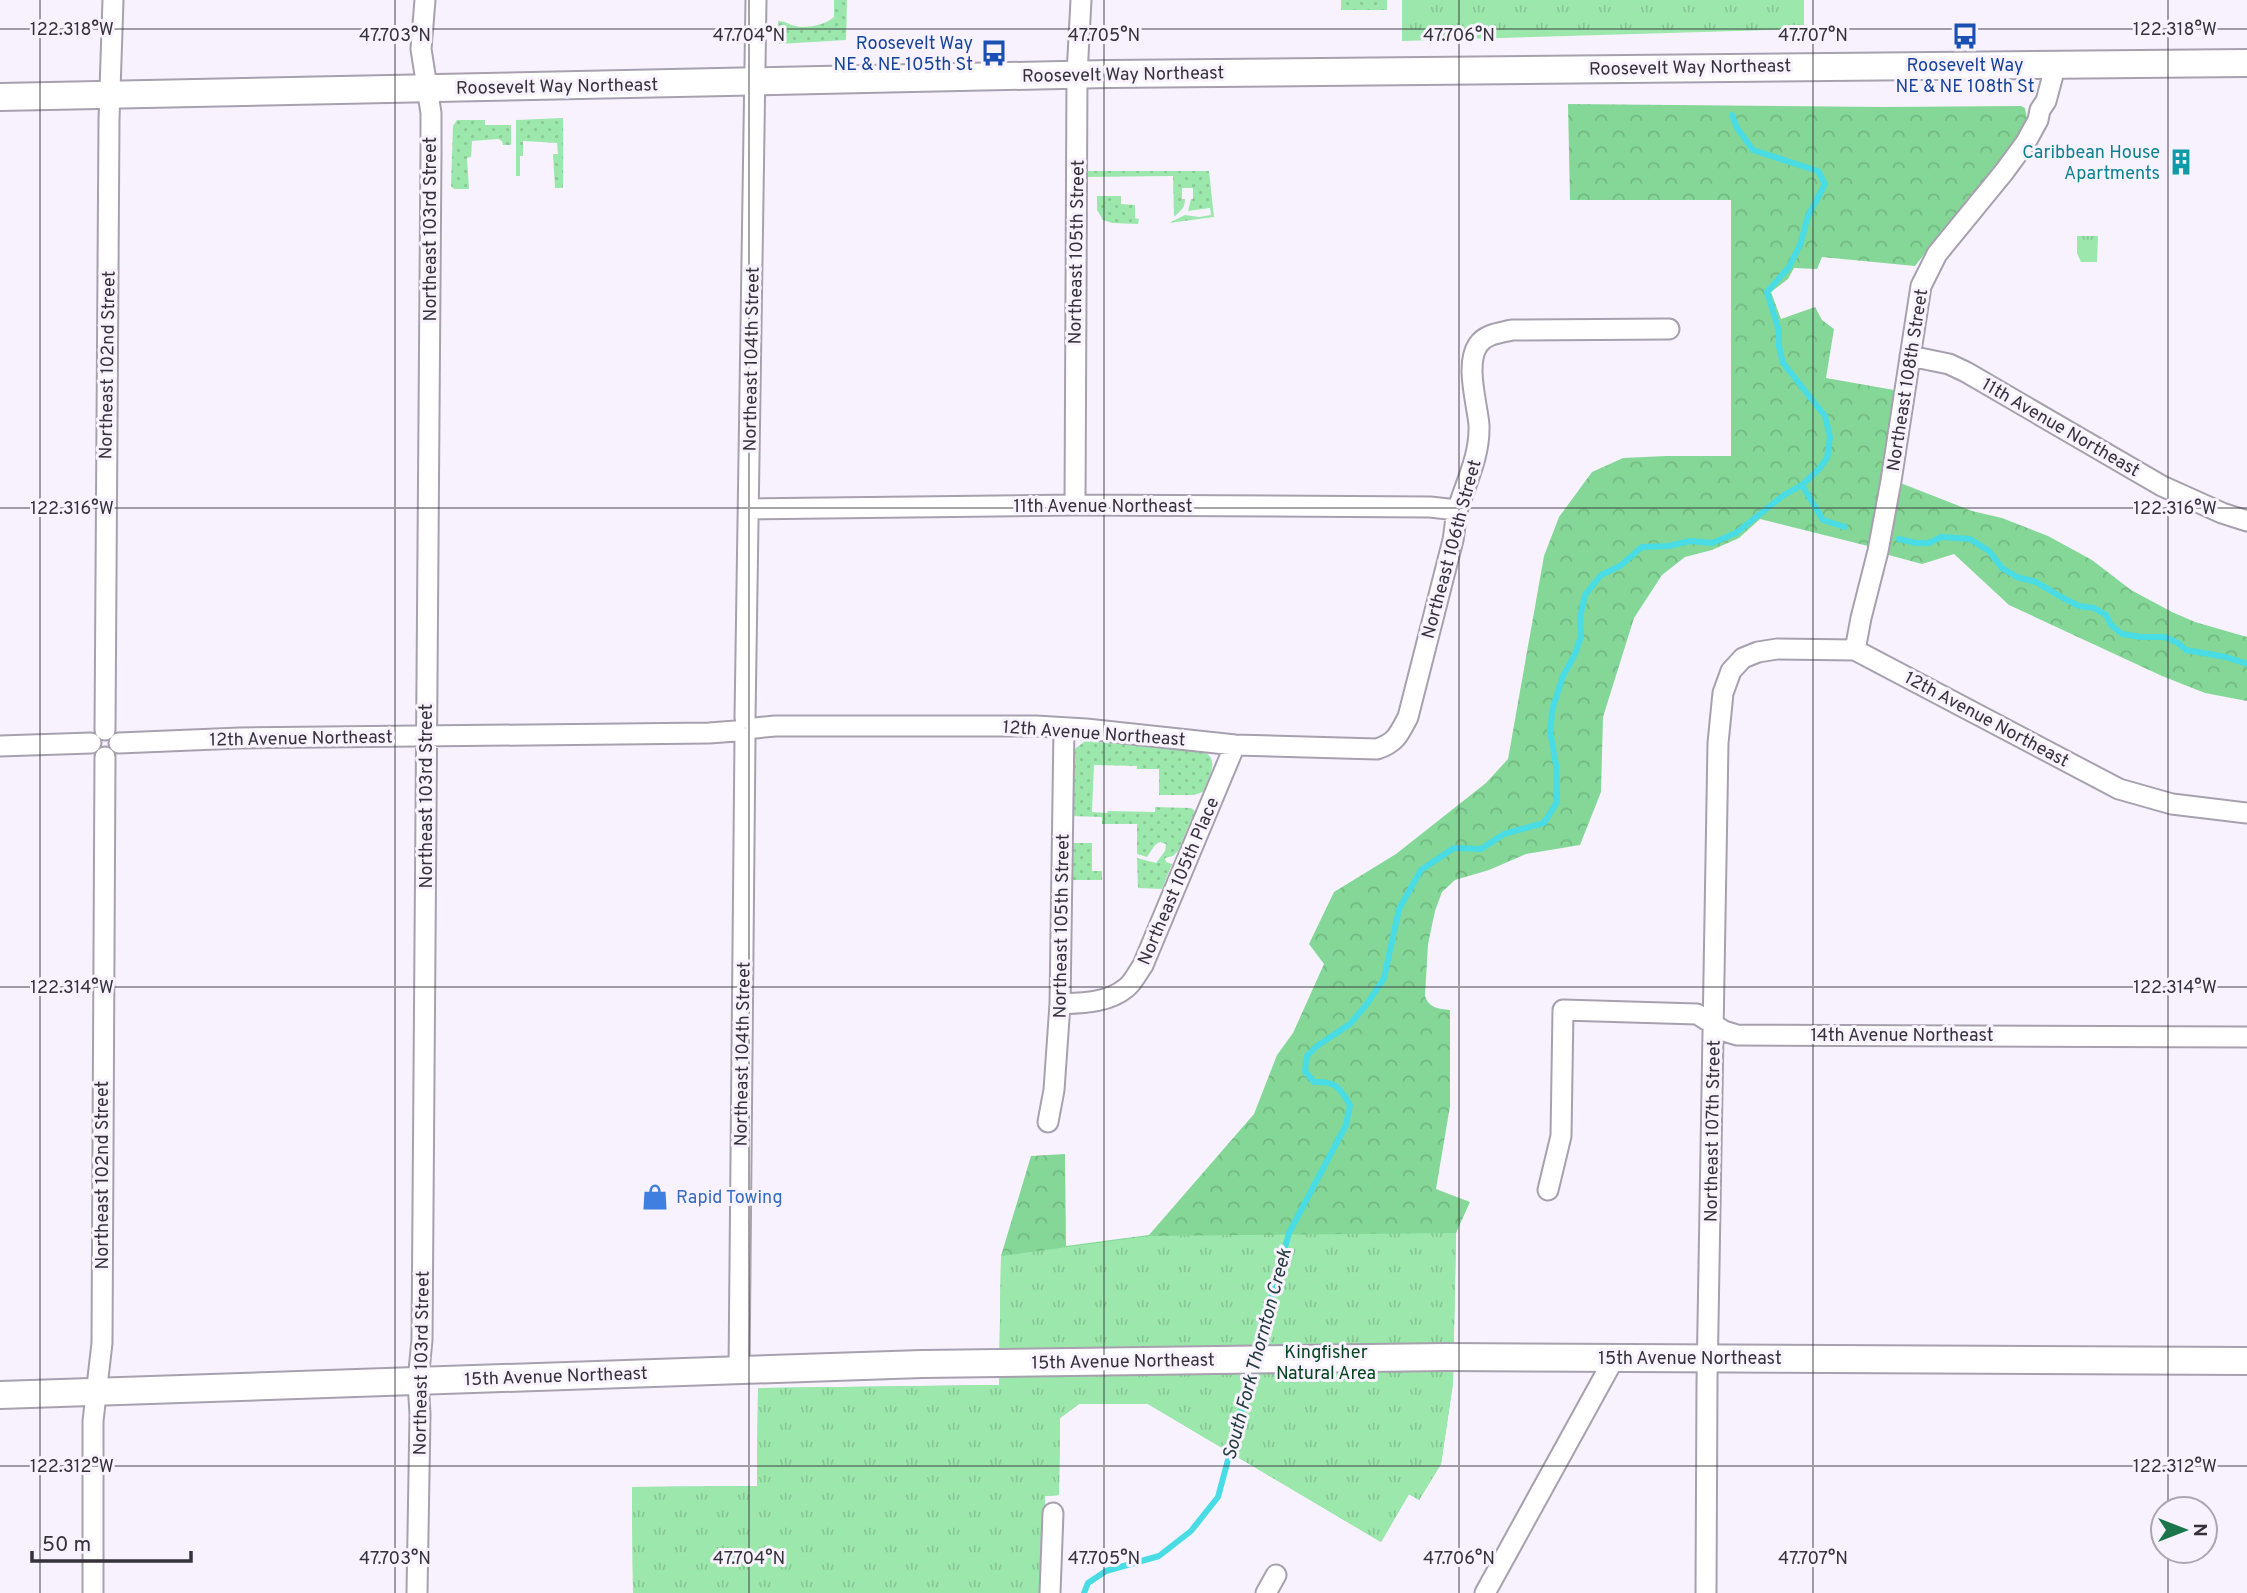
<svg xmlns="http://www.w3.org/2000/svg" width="2247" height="1593" font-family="Overpass,sans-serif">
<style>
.grass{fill:url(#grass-dots)}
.forest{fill:url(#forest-crowns)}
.park{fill:url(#park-tufts)}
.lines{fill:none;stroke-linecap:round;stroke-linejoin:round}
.stream{stroke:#49dce5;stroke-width:6}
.street-casing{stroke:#a7a0af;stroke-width:23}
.secondary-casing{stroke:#a7a0af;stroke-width:30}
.street{stroke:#fff;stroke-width:19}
.secondary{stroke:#fff;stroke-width:26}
.ticks{fill:none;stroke:#353239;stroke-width:2;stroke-opacity:0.45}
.labels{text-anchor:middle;stroke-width:6;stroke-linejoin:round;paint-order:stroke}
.transit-label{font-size:18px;fill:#164399;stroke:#f8f2ff;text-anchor:end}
.street-label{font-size:18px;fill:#353239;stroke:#f8f2ff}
.culture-label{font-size:18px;fill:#0d838f;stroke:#f8f2ff;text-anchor:end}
.shop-label{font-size:18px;fill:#366cbe;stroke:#f8f2ff;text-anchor:start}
.park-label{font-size:18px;fill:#03441c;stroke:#f8f2ff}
.water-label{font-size:19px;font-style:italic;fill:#233b3d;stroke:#f8f2ff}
.ticks-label{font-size:18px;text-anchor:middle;fill:#353239;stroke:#f8f2ff;stroke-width:6;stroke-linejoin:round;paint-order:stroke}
</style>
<defs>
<pattern id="grass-dots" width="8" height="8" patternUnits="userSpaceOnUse" patternTransform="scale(1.75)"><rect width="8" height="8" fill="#9ce8ac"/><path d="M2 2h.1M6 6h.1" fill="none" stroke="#87c795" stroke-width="1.8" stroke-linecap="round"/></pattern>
<pattern id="forest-crowns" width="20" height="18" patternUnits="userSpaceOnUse" patternTransform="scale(1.75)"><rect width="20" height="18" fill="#84d796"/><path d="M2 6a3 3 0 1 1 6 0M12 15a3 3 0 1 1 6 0" fill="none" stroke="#73b982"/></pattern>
<pattern id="park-tufts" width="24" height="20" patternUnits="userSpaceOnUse" patternTransform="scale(1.75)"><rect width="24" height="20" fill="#9ce8ac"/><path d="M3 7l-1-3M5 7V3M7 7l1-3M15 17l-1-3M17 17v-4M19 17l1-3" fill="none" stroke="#87c795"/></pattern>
</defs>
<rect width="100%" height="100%" fill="#f8f2ff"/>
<path class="grass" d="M834,0H847L846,40L779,44L778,21C785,21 788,24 795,26C806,29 825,25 834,17Z
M1341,0H1387V10H1341Z
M563,118V188H555L553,154H558L557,143L523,141V156H520V176H516V120Z
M457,120H485V125H511V145H503L502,141L498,139L472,141L471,157L467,158L469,189H454L451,186L453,126Z
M1087,171H1209L1214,217L1169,223L1185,215L1199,217L1211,215L1210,208L1188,211L1191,199H1193V188H1182V199H1185C1185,209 1180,211 1174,217L1173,176L1088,177Z
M1097,196H1121V204L1135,205V218L1139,219L1138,224L1112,223L1103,220L1097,210Z
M1085,741L1196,750C1223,754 1210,775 1203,792L1194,795H1159V769H1137V766L1094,765L1092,812L1107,813L1108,811L1155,812V807L1191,808L1195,811L1178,851L1173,856L1165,858L1166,862L1172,864L1162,889L1138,888L1137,858L1156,863L1165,851L1166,844L1160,842L1155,845L1147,857L1137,854V824H1102V817L1070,816L1072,757L1075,749Z
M1071,843H1092V871H1102V880H1071Z"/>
<path class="forest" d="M1568,104L1883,107L2021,106L2025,108L2027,119L2013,143L1915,266L1822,257L1817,269L1794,268L1788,279L1771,292L1781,319L1815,307L1822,320L1834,329L1826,378L1894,390L1890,414L1888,453L1873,539L1868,546L1760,519L1739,538L1712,550L1685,557L1662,575L1634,618L1603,717L1601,792L1580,845L1526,854L1489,870L1455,880L1442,892L1435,911L1428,944L1425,996C1429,1008 1439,1009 1450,1010V1106L1436,1189L1470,1202L1456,1233L1453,1383L1441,1464L1419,1500L1409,1494L1381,1542L1148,1404H1079L1060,1418L1059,1495L1045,1496L1044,1593H633L632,1487L757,1486L758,1388L999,1385L1001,1256L1031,1156L1065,1154L1066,1246L1149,1235L1254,1114L1277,1055L1293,1033L1324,964L1309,944L1334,892L1396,854L1486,783L1508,759L1544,556L1559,517L1592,472L1623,458L1666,456H1731V200H1570Z
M1898,482L1972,511L2002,518L2048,536L2092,560L2131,590L2172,612L2195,622L2247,637V701L2205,693L2162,676L2009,605L1954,554L1922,564L1885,554Z"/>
<path class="park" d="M1402,0H1804V29L1402,41Z
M2077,236H2098L2097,262H2081L2077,253Z
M1456,1233L1453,1383L1441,1464L1419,1500L1409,1494L1381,1542L1148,1404H1079L1060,1418L1059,1495L1045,1496L1044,1593H633L632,1487L757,1486L758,1388L999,1385L1001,1256L1149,1236Z"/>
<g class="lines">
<path class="stream" d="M1802,485L1823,520L1845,527
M1899,539L1916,543H1929L1941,537L1970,539L1989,551L2002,568L2017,577L2036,582L2063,598L2079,606L2094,608L2106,615L2111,625L2122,634L2141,637H2165L2178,643L2186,650L2226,657L2247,664
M1256,1353L1289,1233L1346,1125L1350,1105C1339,1087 1336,1081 1314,1082L1305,1071L1307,1056L1317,1046L1350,1024L1367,1004L1384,978L1399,909L1421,870L1454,848L1481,849L1504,834L1544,823L1557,802L1556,765L1550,730L1553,707L1563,676L1575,654L1581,636L1580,618L1585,595L1601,575L1620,566L1642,547L1669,546L1690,541L1712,543L1736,533L1784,495L1802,485L1819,469L1827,458L1830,437L1825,416L1783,363L1779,347V331L1767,292L1789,267L1800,245L1808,216L1825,184L1818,171L1753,150L1737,128L1732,115
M1084,1593L1088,1583L1106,1571L1159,1556L1191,1531L1218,1497L1253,1367"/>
<g class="street-casing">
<path id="street" d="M1910,356L1949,364L1966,372L2162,486L2222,513L2247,521
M1075,505L1077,75L1081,0
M749,509L1075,505L1430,507L1457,510
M1855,650L1861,618L1878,551L1891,481L1921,286L1937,254L2004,172L2026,142L2038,120L2040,110L2046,101L2056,64
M745,718L756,0
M755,728L775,726H1036L1086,729L1235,745L1377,749C1396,743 1399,734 1408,717L1453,540C1455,530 1455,518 1458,508C1467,480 1480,455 1479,425C1477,403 1465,364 1478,345C1485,334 1500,333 1512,330L1669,329
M105,730L109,120L113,0
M119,743L240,738L709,733L736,731
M0,746L91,743
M1060,1004C1082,1003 1108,1003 1126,988C1133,983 1138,972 1143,965L1235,745
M1048,1122L1054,1090L1060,1004L1064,729
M1548,1190L1561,1136L1563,1010L1697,1014L1724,1031L1737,1035L2247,1037
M739,1370L745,738
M93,1593V1421L102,1343L105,757
M417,1593L420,1414L418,1381L422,1340L431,151V113L421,49L425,0
M1050,1593L1053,1513
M1266,1593L1276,1575
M1485,1593L1615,1357
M1706,1593L1707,1382L1718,743L1723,693L1731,671L1743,658L1758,652L1777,649L1855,650L2119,789L2172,804L2247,813"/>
</g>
<g class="secondary-casing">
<path id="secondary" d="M0,97L1107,74L2247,63
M0,1395L922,1364L1446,1357L2247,1361"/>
</g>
<use href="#street" class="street"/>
<use href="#secondary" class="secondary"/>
</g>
<path class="ticks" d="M40,0V1593M395,0V1593M749,0V1593M1104,0V1593M1459,0V1593M1813,0V1593M2168,0V1509M0,29H2247M0,508H2247M0,987H2247M0,1466H2247M2168,1551V1593"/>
<defs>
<g id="bus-bare" transform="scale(2.1)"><path d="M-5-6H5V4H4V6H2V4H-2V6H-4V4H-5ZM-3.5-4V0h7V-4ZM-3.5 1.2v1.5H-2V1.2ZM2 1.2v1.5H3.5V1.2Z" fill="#1a4fb4" stroke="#f8f2ff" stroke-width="2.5" paint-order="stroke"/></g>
<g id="building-bare" transform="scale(2.1)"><path d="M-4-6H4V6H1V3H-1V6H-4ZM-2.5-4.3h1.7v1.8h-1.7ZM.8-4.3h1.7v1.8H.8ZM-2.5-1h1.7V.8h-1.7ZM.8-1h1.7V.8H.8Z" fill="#0f9aa8" stroke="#f8f2ff" stroke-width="2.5" paint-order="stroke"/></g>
<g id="shop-bare" transform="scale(2.1)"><path d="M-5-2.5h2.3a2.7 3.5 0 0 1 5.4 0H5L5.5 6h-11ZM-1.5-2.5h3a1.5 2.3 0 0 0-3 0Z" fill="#3f7fe0" stroke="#f8f2ff" stroke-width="2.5" paint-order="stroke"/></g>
</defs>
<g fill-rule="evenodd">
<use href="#bus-bare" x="1965" y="36"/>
<use href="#bus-bare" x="994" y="53"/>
<use href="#building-bare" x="2181" y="162"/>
<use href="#shop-bare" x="655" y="1197"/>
</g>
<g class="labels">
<g class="transit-label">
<text x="973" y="49">Roosevelt Way<tspan x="973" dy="21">NE &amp; NE 105th St</tspan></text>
<text x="1965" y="71" text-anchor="middle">Roosevelt Way<tspan x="1965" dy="21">NE &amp; NE 108th St</tspan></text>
</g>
<g class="street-label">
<text transform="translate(1690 67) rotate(-1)" y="6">Roosevelt Way Northeast</text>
<text transform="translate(1123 74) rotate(-1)" y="6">Roosevelt Way Northeast</text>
<text transform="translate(557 86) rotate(-1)" y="6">Roosevelt Way Northeast</text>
<text transform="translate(430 229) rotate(-90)" y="6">Northeast 103rd Street</text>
<text transform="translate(1076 252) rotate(-89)" y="6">Northeast 105th Street</text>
<text transform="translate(751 359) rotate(-89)" y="6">Northeast 104th Street</text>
<text transform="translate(107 365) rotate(-89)" y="6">Northeast 102nd Street</text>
<text transform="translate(1907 380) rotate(-81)" y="6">Northeast 108th Street</text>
<text transform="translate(2061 427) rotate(30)" y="6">11th Avenue Northeast</text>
<text x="1103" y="512">11th Avenue Northeast</text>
<text transform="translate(1451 549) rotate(-75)" y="6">Northeast 106th Street</text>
<text transform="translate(1987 719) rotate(28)" y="6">12th Avenue Northeast</text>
<text transform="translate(1094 733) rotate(4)" y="6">12th Avenue Northeast</text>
<text transform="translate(301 738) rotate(-1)" y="6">12th Avenue Northeast</text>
<text transform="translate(426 796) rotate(-90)" y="6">Northeast 103rd Street</text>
<text transform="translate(1178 881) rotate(-67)" y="6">Northeast 105th Place</text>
<text transform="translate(1061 926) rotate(-89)" y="6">Northeast 105th Street</text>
<text x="1902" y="1041">14th Avenue Northeast</text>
<text transform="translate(742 1054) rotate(-89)" y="6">Northeast 104th Street</text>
<text transform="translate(1712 1131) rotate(-89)" y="6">Northeast 107th Street</text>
<text transform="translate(102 1175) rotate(-90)" y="6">Northeast 102nd Street</text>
<text x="1690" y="1364">15th Avenue Northeast</text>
<text transform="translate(1123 1361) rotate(-1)" y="6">15th Avenue Northeast</text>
<text transform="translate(421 1363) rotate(-89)" y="6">Northeast 103rd Street</text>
<text transform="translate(556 1376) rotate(-2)" y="6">15th Avenue Northeast</text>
</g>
<g class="culture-label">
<text x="2160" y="158">Caribbean House<tspan x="2160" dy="21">Apartments</tspan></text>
</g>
<g class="shop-label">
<text x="676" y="1203">Rapid Towing</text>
</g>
<g class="park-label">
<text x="1326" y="1358">Kingfisher<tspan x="1326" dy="21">Natural Area</tspan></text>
</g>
<g class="water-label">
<text transform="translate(1256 1354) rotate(-75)" y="7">South Fork Thornton Creek</text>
</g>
</g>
<g class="ticks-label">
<text x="2175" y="35">122.318°W</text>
<text x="72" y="35">122.318°W</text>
<text x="395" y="41">47.703°N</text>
<text x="749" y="41">47.704°N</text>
<text x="1104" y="41">47.705°N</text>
<text x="1459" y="41">47.706°N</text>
<text x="1813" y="41">47.707°N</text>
<text x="2175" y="514">122.316°W</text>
<text x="72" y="514">122.316°W</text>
<text x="2175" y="993">122.314°W</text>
<text x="72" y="993">122.314°W</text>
<text x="2175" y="1472">122.312°W</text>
<text x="72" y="1472">122.312°W</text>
<text x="395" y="1564">47.703°N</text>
<text x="749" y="1564">47.704°N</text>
<text x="1104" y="1564">47.705°N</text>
<text x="1459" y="1564">47.706°N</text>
<text x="1813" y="1564">47.707°N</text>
</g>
<g transform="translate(2184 1530) rotate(90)"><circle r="33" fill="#f8f2ff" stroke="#aaa5b0" stroke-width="2"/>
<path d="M0-5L12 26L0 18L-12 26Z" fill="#1b764b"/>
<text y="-10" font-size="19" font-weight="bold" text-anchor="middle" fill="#353239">N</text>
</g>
<path d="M32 1551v10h159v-10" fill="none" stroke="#353239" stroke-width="3.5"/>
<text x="42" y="1551" font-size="21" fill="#353239" stroke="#f8f2ff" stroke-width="5" paint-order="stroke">50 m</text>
</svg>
